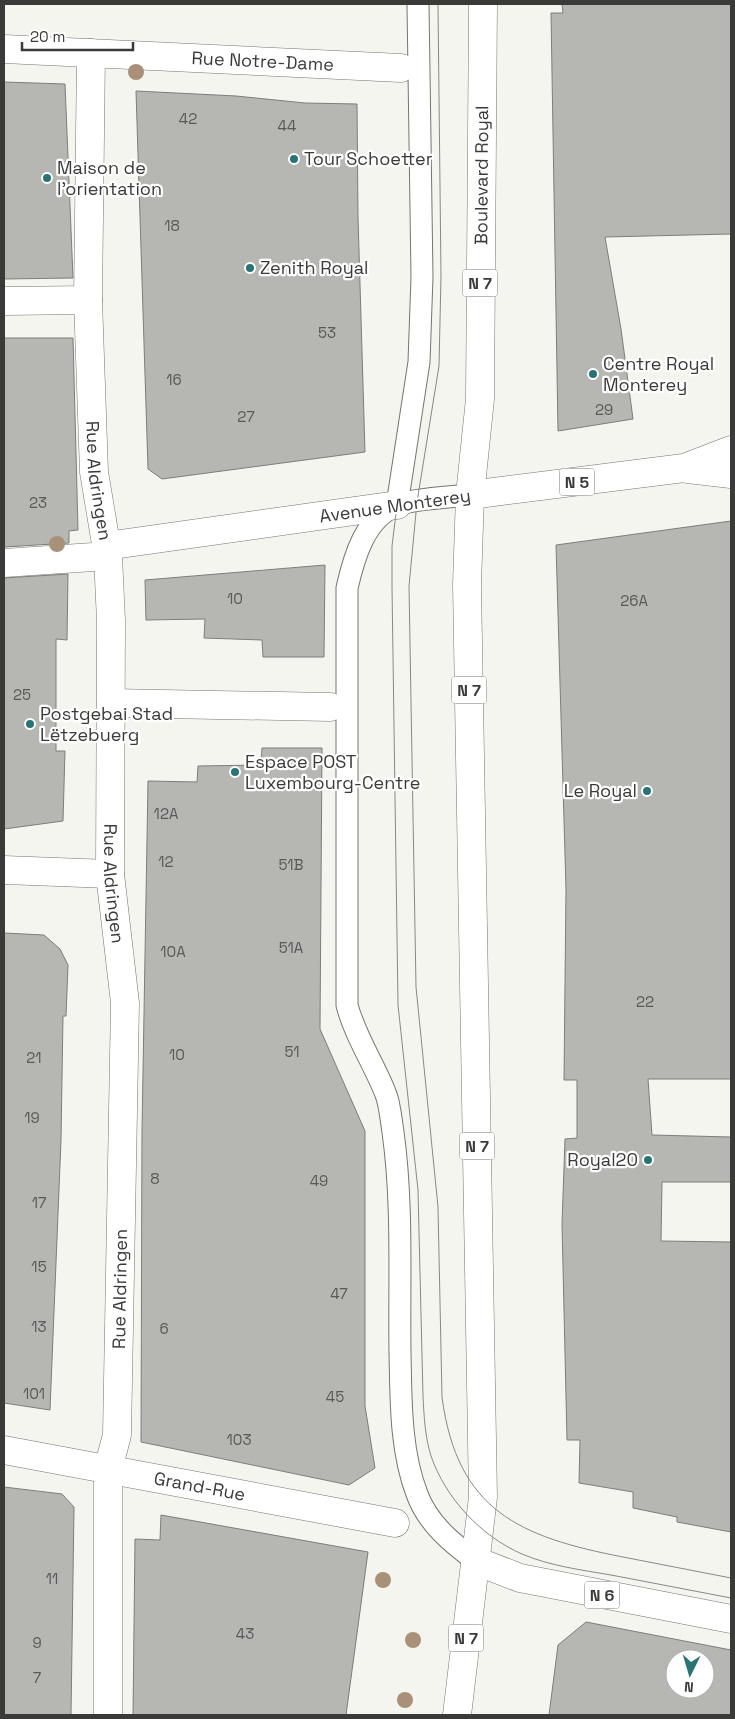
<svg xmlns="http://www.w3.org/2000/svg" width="735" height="1719" font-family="'Space Grotesk',sans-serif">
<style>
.building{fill:#b6b7b3;stroke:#7c7e79;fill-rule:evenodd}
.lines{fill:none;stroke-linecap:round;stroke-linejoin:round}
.service-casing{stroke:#767570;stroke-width:23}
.pedestrian-casing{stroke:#767570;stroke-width:29}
.primary-casing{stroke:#767570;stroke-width:29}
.service{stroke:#fff;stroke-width:21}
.pedestrian{stroke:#fff;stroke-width:28}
.primary{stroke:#fff;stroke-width:28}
.tram{stroke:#888885;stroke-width:1}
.tree{fill:#a99179}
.poi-dot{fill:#297476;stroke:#fff;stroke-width:2}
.labels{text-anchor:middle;stroke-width:4.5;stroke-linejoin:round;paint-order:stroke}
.number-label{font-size:15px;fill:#595957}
.shield{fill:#fff;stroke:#757574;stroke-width:1}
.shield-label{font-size:16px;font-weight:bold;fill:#3a3a38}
.street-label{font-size:18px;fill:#3a3a38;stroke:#fff}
.poi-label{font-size:18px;fill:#3a3a38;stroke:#fff;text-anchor:start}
</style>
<rect width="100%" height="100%" fill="#f5f5f0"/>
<path class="building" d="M562,4H731V234L605,237L621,329L633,419L558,431L551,13H563Z
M4,82L65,84L73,278L4,279Z
M136,91L236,96L305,103L357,104L358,217L365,452L162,479L148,469Z
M4,338H73L78,530L69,531V543L4,547Z
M731,521V1079H648L652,1135L731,1137V1182H662L661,1241L731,1242V1532L677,1522V1517L633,1508V1492L579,1483L580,1440H567L562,1224L565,1139L577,1138V1080H564L566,889L556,545Z
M325,565L324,657H263L262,640L204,638L205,619L146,620L145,580Z
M68,574L67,640L56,639V751H65L63,821L4,829V578Z
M262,748H322L320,1029L365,1131V1406L375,1468L349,1485L141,1442L142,1130L148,781L197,782L198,766L261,765Z
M4,933L44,935L60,949L68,965L66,1016H63L61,1140L50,1410L4,1403Z
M4,1487L62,1494L74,1507L71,1715H4Z
M161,1515L368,1552L346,1715H133L135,1539L160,1540Z
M586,1622L731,1650V1715H549L558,1645ZM675,1659H705V1689H675Z"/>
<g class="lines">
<g class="service-casing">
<path id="service" d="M470,495C453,497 411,499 397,505C365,518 354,557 347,588V1005C355,1036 373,1062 385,1092C390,1103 391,1120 393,1132C403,1204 399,1279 400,1352C401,1398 400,1450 417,1494C428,1524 452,1543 476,1561
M397,505L419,362L422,277L418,4"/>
</g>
<g class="pedestrian-casing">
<g id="pedestrian">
<path id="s1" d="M4,49L401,68"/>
<path id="s2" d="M91,53L88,300L94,472L108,556L111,621L110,874L125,1003L117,1435L108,1469V1715"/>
<path d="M4,301L88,300"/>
<path d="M106,546L397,505"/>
<path d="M4,563L108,556"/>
<path d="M111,703L330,707"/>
<path d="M4,870L110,874"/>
<path id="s3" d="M4,1450L395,1523"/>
</g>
</g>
<g class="primary-casing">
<g id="primary">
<path d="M688,469L731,474"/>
<path d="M470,495L684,468L731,450"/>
<path d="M476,1561L520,1578L731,1619"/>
<path id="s4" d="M457,1715L483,1497L467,585L470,495L480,399L483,4"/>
</g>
</g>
<use href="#service" class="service"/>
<use href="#pedestrian" class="pedestrian"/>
<use href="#primary" class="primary"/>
<path class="tram" d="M438,4L441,276L439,366L417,502L409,586L416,987L438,1207L442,1397C457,1511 520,1537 623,1557C659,1564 695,1571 731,1578
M397,505L392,546V587L398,1005L418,1190L423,1396C424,1416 425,1437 431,1456C446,1499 481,1536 522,1554C550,1566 582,1570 611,1575C651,1583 691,1590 731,1598"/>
</g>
<g class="tree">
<circle cx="136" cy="72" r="8"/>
<circle cx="57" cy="544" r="8"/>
<circle cx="383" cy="1580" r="8"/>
<circle cx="413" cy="1640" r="8"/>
<circle cx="405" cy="1700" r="8"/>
</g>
<g class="poi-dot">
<circle cx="294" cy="159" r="5"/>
<circle cx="47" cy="178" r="5"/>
<circle cx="250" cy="268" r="5"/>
<circle cx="593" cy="374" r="5"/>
<circle cx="30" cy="724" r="5"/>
<circle cx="235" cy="772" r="5"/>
<circle cx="647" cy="791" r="5"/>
<circle cx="648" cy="1160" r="5"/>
</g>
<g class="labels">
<g class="number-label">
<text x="188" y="124">42</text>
<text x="287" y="131">44</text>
<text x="172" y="231">18</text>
<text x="327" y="338">53</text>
<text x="174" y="385">16</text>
<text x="604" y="415">29</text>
<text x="246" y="422">27</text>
<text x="38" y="508">23</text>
<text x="235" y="604">10</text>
<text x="634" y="606">26A</text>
<text x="22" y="700">25</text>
<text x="166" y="819">12A</text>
<text x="166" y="867">12</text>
<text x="291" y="870">51B</text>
<text x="291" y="953">51A</text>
<text x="173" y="957">10A</text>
<text x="645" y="1007">22</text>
<text x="292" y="1057">51</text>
<text x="177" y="1060">10</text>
<text x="34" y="1063">21</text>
<text x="32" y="1123">19</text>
<text x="155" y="1184">8</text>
<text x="319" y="1186">49</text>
<text x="39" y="1208">17</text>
<text x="39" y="1272">15</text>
<text x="339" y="1299">47</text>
<text x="39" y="1332">13</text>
<text x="164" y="1334">6</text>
<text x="34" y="1399">101</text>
<text x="335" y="1402">45</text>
<text x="239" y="1445">103</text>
<text x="52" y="1584">11</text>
<text x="245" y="1639">43</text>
<text x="37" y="1648">9</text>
<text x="37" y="1683">7</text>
</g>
<g class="shield">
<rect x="462.5" y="269.5" width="35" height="27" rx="4"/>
<rect x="559.5" y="468.5" width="35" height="27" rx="4"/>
<rect x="451.5" y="676.5" width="35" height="27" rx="4"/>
<rect x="459.5" y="1132.5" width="35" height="27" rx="4"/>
<rect x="584.5" y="1581.5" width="35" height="27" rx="4"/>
<rect x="448.5" y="1624.5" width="35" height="27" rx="4"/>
</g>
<g class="shield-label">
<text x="480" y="289">N 7</text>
<text x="577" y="488">N 5</text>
<text x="469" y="696">N 7</text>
<text x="477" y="1152">N 7</text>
<text x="602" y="1601">N 6</text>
<text x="466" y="1644">N 7</text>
</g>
<g class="street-label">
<text dy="6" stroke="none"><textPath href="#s1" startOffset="259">Rue Notre-Dame</textPath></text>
<text dy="6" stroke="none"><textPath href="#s4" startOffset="1542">Boulevard Royal</textPath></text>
<text dy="6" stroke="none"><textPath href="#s2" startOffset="428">Rue Aldringen</textPath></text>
<text transform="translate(395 506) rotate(-8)" y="6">Avenue Monterey</text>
<text dy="6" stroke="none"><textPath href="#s2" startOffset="832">Rue Aldringen</textPath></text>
<text transform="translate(120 1289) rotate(-89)" y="6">Rue Aldringen</text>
<text dy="6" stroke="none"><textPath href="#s3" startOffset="199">Grand-Rue</textPath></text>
</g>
<g class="poi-label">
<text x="304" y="165">Tour Schoetter</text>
<text x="57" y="174">Maison de<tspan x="57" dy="21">l'orientation</tspan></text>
<text x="260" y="274">Zenith Royal</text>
<text x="603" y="370">Centre Royal<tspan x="603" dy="21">Monterey</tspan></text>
<text x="40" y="720">Postgebai Stad<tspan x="40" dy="21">Lëtzebuerg</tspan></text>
<text x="245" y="768">Espace POST<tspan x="245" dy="21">Luxembourg-Centre</tspan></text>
<text x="637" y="797" text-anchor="end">Le Royal</text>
<text x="638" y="1166" text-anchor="end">Royal20</text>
</g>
</g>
<rect width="735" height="1719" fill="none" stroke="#3a3a38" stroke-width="10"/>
<g transform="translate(690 1674) rotate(185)"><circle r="24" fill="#ffffff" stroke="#b0b0af"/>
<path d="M0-4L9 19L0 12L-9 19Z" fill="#297476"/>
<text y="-8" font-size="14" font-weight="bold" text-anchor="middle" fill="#3a3a38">N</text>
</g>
<path d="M22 42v8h111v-8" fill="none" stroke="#3a3a38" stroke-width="2.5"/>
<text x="30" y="42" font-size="15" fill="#3a3a38" stroke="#ffffff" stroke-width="4" paint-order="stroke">20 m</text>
</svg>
